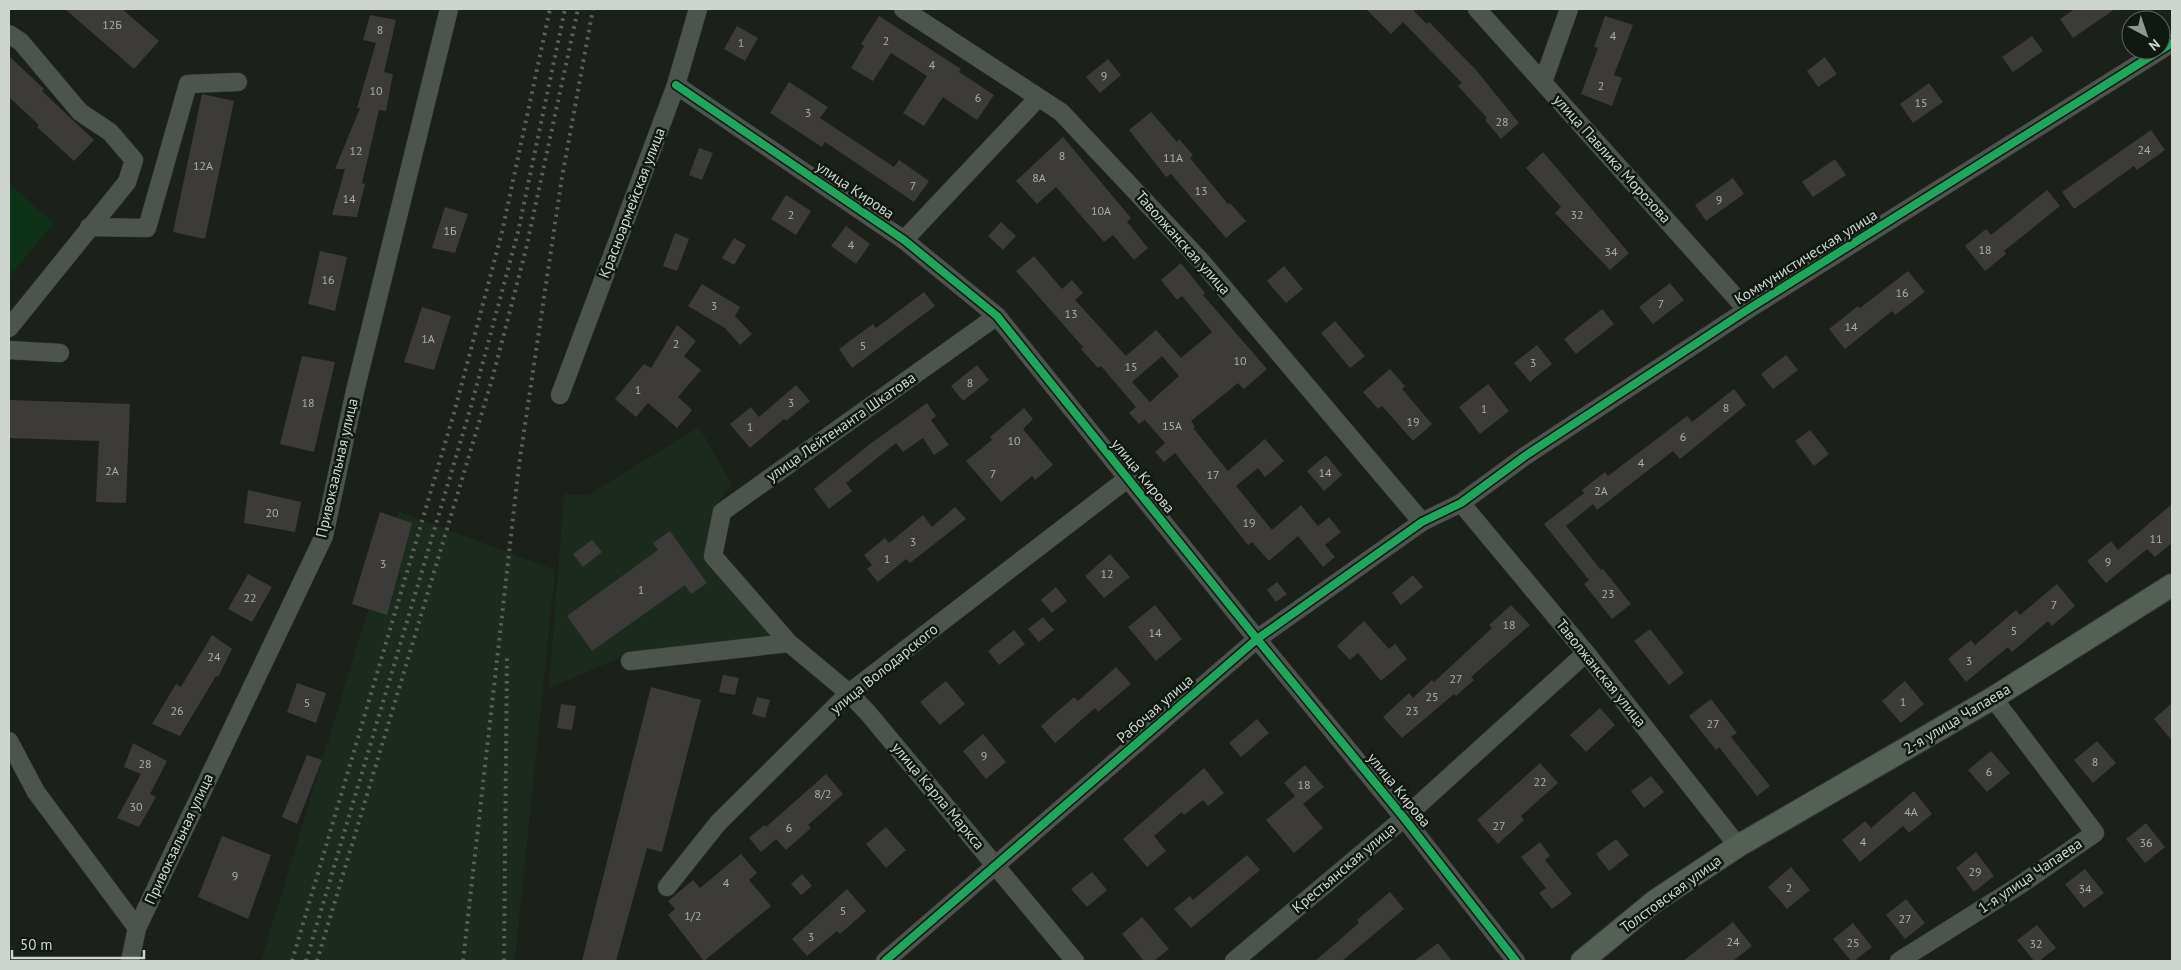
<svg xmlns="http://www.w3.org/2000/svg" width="2181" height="970" font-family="'PT Sans',sans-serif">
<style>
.built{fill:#1b2a1d}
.green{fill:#0d3217}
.building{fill:#3c3b3a;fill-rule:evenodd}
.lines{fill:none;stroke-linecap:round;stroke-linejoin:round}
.minor-casing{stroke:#383c38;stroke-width:19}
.major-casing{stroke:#383c38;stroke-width:24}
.minor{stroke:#4d544d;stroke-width:18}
.major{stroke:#545f56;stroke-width:22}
.rail{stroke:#595f5a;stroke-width:4;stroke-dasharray:2.5 5;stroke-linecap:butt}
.cycleway-casing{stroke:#0f1911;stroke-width:11}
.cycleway{stroke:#20a55d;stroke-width:8}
.labels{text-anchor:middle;stroke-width:5;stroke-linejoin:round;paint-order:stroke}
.number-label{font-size:12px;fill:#aaaea9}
.street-label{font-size:15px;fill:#ced4ce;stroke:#0f1911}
</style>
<rect width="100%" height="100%" fill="#1b201b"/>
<path class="built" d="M699,427L732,484L717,504L706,558L775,636L629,654L549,688L564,494L588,495Z
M398,511L555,570L515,961H261Z"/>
<path class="green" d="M9,184L54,223L9,276Z"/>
<path class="building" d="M65,9H122L159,41L134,69Z
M1366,9H1417L1414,11L1427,24L1429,22L1476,70L1519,123L1501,139L1485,120L1487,118L1458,86L1462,83L1403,22L1391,34Z
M2075,9H2115L2073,38L2060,19Z
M370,15L396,20L384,72L393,74L386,111L379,110L362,183L365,184L357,217L332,215L345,169H335L360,108H357L376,43L363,40Z
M879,16L961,69L959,72L994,95L977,120L943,97L924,126L903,113L927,76L891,53L873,81L851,68L864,46L861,44Z
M1605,16L1633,25L1614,75L1622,78L1612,106L1581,94L1598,48L1594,47Z
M737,26L758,38L745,61L724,49Z
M2032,36L2043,51L2013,72L2002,57Z
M9,56L44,89L42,91L94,140L74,161L37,127L39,125L9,97Z
M1825,57L1837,74L1818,87L1807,71Z
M1108,59L1121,75L1100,93L1086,77Z
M789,82L828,107L820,118L894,167L899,160L929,181L914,202L825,142L822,147L770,113Z
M1929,83L1943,102L1913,123L1900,104Z
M202,94L234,101L205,239L173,232Z
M1151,112L1177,142L1179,139L1193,155L1190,158L1228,204L1230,203L1246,221L1226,238L1171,174L1166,177L1129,130Z
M2151,130L2165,150L2137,170L2134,166L2074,209L2062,192Z
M1063,137L1131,218L1127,222L1148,248L1134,260L1113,235L1104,242L1056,187L1037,204L1016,181Z
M699,148L713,153L702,180L689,175Z
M1543,152L1629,253L1610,270L1555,213L1561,207L1526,168Z
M1835,159L1846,175L1813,197L1802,182Z
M1733,178L1744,194L1706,221L1695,205Z
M2047,190L2060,206L2004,251L2006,254L1985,271L1965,246L1986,229L1991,235Z
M786,195L811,211L796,235L771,219Z
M445,207L468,214L455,253L432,248Z
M1001,222L1016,236L1003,250L988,236Z
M846,226L870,244L856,264L831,246Z
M675,233L689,239L677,271L663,266Z
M734,238L746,245L734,265L722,258Z
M320,251L347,257L335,311L308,304Z
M1034,256L1062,289L1072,280L1083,293L1075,300L1126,356L1156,330L1181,358L1212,332L1182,296L1177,300L1161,280L1181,263L1205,293L1203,295L1267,369L1244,389L1238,383L1191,421L1195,427L1193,428L1228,471L1265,439L1284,461L1265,477L1258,468L1236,486L1272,530L1301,505L1318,526L1329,517L1341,532L1325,545L1335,557L1323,567L1298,536L1269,561L1252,542L1248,545L1175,453L1164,462L1155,452L1165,443L1145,420L1139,424L1129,413L1136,407L1101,366L1098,368L1081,349L1083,347L1016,271ZM1162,356L1179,376L1150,402L1132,382Z
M1284,266L1303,289L1286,303L1267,281Z
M1908,271L1925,292L1895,315L1892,311L1845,349L1829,329L1858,306L1860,308Z
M1670,283L1684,300L1653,324L1639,307Z
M702,284L740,307L735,316L752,334L740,345L725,328L688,306Z
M924,292L935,306L852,368L839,349L873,324L876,328Z
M422,307L451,316L434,370L404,362Z
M1602,309L1614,324L1576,354L1564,339Z
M1335,321L1365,356L1350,368L1321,333Z
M677,325L696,341L684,356L701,370L678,397L692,410L677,428L648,403L636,417L615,399L644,364L651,368Z
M1537,345L1552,364L1530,382L1514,363Z
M1786,355L1798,370L1773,389L1761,374Z
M302,356L335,362L314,452L280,444Z
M977,365L989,380L963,401L951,386Z
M1390,369L1405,386L1402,389L1432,424L1413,441L1382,406L1378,409L1363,392Z
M1488,384L1509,411L1480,434L1459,407Z
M796,385L810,401L786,421L784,419L750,448L730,424L751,407L759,417Z
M1734,389L1746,405L1680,459L1673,451L1597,510L1593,504L1566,526L1601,570L1603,569L1631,604L1612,619L1584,584L1589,580L1544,524L1584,493L1582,490L1605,472L1608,476L1687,416L1692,422Z
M9,400L130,404L126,503L96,502L99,441L9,438Z
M927,403L936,416L931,420L949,445L934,455L923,438L903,452L896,443L846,483L852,491L829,509L814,489L870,444Z
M1024,408L1033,419L1023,429L1053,465L1035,480L1032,476L1001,502L966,461L992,440L990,437Z
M1810,430L1829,454L1814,466L1795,441Z
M1326,455L1342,475L1324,491L1307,471Z
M248,490L301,502L295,532L244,523Z
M2172,504V543L2155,557L2147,549L2106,583L2087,561L2111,541L2118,550Z
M955,507L966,519L910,563L906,559L878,582L867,569L872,565L864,555L885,538L889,543L923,515L932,527Z
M380,512L412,523L387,615L352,604Z
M670,531L707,583L691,594L685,585L592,651L567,616L658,550L653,543Z
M592,540L602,552L583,567L573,554Z
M1110,554L1130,577L1104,598L1085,576Z
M248,574L272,587L252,622L228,609Z
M1413,575L1423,587L1401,605L1392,593Z
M1277,582L1287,594L1276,602L1267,590Z
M2057,584L2075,606L2052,626L2048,621L2012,652L2008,647L1966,682L1948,659L1971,640L1975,645L2016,610L2020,615Z
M1056,587L1067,601L1052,613L1041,600Z
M1155,605L1182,639L1156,661L1128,627Z
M1511,605L1530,625L1471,677L1474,680L1456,696L1454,694L1402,738L1383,717L1409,693L1413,698L1432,680L1434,682L1492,628L1489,625Z
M1043,617L1054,630L1039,642L1028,629Z
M1364,621L1389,649L1395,644L1407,659L1381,681L1358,653L1350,660L1337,646Z
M1650,629L1684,673L1669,685L1634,641Z
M1014,630L1025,644L999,665L988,651Z
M212,635L232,649L218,677L216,676L180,736L152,724L176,684L181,687Z
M1116,667L1131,684L1098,712L1095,708L1055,743L1041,726L1074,697L1078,701Z
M723,675L739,678L735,695L719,692Z
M946,681L965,704L940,725L920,702Z
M1905,681L1924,704L1901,723L1882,701Z
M297,683L326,693L316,723L287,712Z
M651,687L701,700L662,852L647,848L616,961H582Z
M757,697L770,700L765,718L752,714Z
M1711,699L1737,733L1731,737L1770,786L1757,796L1719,747L1716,750L1689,716Z
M2172,703V741L2154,719Z
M561,704L576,706L572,730L557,728Z
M1600,708L1615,725L1586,752L1570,735Z
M1257,719L1269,733L1241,757L1229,743Z
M983,734L1006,762L986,779L963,751Z
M2097,741L2116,763L2093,783L2074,760Z
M133,743L167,761L150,794L156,797L139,827L117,818L141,774L124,767Z
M1991,751L2010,773L1987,792L1968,770Z
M307,755L322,760L297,824L282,817Z
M1540,763L1558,783L1521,816L1524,820L1498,844L1477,820Z
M1305,765L1324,787L1303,804L1323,828L1294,853L1266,820L1295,796L1284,783Z
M1204,768L1224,793L1208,806L1203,800L1184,815L1182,812L1154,836L1166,851L1147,867L1123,839Z
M826,774L843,794L808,825L811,828L786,850L776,839L761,852L749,838L764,825L766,827Z
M1651,776L1664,792L1644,808L1631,791Z
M1914,791L1932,814L1909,833L1903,826L1860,862L1842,840L1865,821L1871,828Z
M2146,823L2165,847L2145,863L2126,839Z
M886,827L906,850L886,868L866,844Z
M222,836L271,855L248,919L198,897Z
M1616,839L1629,855L1609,871L1596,854Z
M1540,842L1550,856L1545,860L1572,894L1552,909L1539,893L1546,888L1521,857Z
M1976,852L1994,876L1974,892L1956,868Z
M741,854L757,873L749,880L771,906L704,961L668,915L675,909L668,901L693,880L700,888Z
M1247,855L1260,870L1191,928L1174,909L1190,896L1193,900Z
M1791,867L1810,890L1787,909L1768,887Z
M2085,869L2104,893L2084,908L2065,884Z
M1092,872L1107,890L1087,907L1071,889Z
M802,874L812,886L801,895L791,884Z
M847,889L866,911L840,934L837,931L807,956L792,939Z
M1390,892L1404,909L1342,961H1315L1359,923L1357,920Z
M1906,899L1925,923L1905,939L1886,915Z
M1142,917L1169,949L1154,961H1144L1122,934Z
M1733,922L1752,946L1733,961H1683Z
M1853,923L1872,947L1854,961H1851L1833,939Z
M2037,925L2056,948L2039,961H2034L2017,940Z
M1438,943L1452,961H1414Z"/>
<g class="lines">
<g class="minor-casing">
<path id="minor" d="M903,9L1061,112L1201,261L1422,522
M1477,9L1747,310
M9,34L21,42L80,112L110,132L134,160L127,182L9,328
M1543,82L1569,9
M676,85L904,240L997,316L1257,639L1404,818L1516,961
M89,227L147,228L188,84L238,82
M904,240L1038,98
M997,316L722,512L713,556L789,643L849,693L868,713L1075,961
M9,350L60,353
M560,395L676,85L698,9
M1461,503L1586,653L1738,846
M630,661L789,643
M9,741L36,792L137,928
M667,887L718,823L849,693L1127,479
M130,961L137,928L324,536L355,391L449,9
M885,961L1257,639L1422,522L1461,503L1525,456L1747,310L2172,43
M1234,961L1404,818L1586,653
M1899,961L2020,885L2095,833L1993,698"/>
</g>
<g class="major-casing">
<path id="major" d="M1582,961L1655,901L1738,846L1993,698L2172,585"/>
</g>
<use href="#minor" class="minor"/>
<use href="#major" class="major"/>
<path class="rail" d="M292,961L454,413L502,232L550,9
M306,961L472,403L518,232L565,9
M317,961L493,376L526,249L578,9
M463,961L519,465L562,177L593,9
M504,961L507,654"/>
<g class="cycleway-casing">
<path id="cycleway" d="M676,85L904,240L997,316L1257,639L1404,818L1516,961
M885,961L1257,639L1422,522L1461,503L1525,456L1747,310L2172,43"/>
</g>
<use href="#cycleway" class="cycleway"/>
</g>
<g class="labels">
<g class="number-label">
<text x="112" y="29">12Б</text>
<text x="380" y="34">8</text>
<text x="1613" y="40">4</text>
<text x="886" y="45">2</text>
<text x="741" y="47">1</text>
<text x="932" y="69">4</text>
<text x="1104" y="80">9</text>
<text x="1601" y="90">2</text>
<text x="376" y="95">10</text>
<text x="978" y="102">6</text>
<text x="1921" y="107">15</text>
<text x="808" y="117">3</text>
<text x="1502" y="126">28</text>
<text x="2144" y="154">24</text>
<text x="356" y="155">12</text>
<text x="1062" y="160">8</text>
<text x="1173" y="162">11А</text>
<text x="203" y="170">12А</text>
<text x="1039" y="182">8А</text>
<text x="913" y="190">7</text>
<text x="1201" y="195">13</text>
<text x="349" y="203">14</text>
<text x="1719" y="204">9</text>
<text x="1101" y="215">10А</text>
<text x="791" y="219">2</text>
<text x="1577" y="219">32</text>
<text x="450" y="235">1Б</text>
<text x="851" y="249">4</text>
<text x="1985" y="254">18</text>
<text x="1611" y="256">34</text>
<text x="328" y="284">16</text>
<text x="1902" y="297">16</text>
<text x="1661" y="308">7</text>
<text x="714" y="310">3</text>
<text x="1071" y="318">13</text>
<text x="1851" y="331">14</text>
<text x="428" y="343">1А</text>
<text x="676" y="348">2</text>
<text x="863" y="350">5</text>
<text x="1240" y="365">10</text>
<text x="1533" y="367">3</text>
<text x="1131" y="371">15</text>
<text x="970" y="387">8</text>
<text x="638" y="394">1</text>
<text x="308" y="407">18</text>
<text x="791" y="407">3</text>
<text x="1726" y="412">8</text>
<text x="1484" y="413">1</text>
<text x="1413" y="426">19</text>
<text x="1172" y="430">15А</text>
<text x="750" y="431">1</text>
<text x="1683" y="441">6</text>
<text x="1014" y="445">10</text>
<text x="1641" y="467">4</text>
<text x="112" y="475">2А</text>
<text x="1325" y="477">14</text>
<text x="993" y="478">7</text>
<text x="1213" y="479">17</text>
<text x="1601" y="495">2А</text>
<text x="272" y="517">20</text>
<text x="1249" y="527">19</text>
<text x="2156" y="543">11</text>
<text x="913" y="546">3</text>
<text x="887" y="563">1</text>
<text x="2108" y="566">9</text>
<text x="383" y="568">3</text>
<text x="1107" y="578">12</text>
<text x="641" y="594">1</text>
<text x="1608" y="598">23</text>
<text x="250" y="602">22</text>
<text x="2054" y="609">7</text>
<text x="1509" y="629">18</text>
<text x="2014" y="635">5</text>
<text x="1155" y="637">14</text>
<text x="214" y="661">24</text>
<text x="1969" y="665">3</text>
<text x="1456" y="683">27</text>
<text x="1432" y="701">25</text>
<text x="1903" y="706">1</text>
<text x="307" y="707">5</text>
<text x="177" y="715">26</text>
<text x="1412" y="715">23</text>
<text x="1713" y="728">27</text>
<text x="984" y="760">9</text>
<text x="2095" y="766">8</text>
<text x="145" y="768">28</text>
<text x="1989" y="776">6</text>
<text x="1540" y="786">22</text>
<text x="1304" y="789">18</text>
<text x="823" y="798">8/2</text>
<text x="136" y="811">30</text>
<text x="1911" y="816">4А</text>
<text x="1499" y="830">27</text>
<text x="789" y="832">6</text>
<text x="1863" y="846">4</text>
<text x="2146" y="847">36</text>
<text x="1975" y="876">29</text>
<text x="235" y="880">9</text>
<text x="726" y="887">4</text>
<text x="1789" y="892">2</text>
<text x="2085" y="893">34</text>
<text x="843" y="915">5</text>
<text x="693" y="920">1/2</text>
<text x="1905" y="923">27</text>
<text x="811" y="941">3</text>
<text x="1733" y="946">24</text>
<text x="1853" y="947">25</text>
<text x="2036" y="948">32</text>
</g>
<g class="street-label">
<text transform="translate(1612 159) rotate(48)" y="5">улица Павлика Морозова</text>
<text transform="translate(855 190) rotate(34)" y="5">улица Кирова</text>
<text transform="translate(632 203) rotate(-69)" y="5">Красноармейская улица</text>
<text transform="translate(1183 243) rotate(48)" y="5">Таволжанская улица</text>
<text transform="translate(1806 257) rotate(-32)" y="5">Коммунистическая улица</text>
<text transform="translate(841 427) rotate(-35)" y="5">улица Лейтенанта Шкатова</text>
<text transform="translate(337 468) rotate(-77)" y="5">Привокзальная улица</text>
<text transform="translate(1143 476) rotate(51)" y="5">улица Кирова</text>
<text transform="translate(884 669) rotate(-39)" y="5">улица Володарского</text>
<text transform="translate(1601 673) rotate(51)" y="5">Таволжанская улица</text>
<text transform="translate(1155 709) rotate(-41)" y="5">Рабочая улица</text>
<text transform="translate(1957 719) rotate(-31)" y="5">2-я улица Чапаева</text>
<text transform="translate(1399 790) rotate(51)" y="5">улица Кирова</text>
<text transform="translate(938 796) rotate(50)" y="5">улица Карла Маркса</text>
<text transform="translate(179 839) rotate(-65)" y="5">Привокзальная улица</text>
<text transform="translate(1344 868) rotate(-40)" y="5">Крестьянская улица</text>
<text transform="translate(2030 876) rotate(-34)" y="5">1-я улица Чапаева</text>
<text transform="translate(1671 894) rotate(-36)" y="5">Толстовская улица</text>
</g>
</g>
<rect width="2181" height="970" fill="none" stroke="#ced4ce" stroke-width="20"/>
<g transform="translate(2146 35) rotate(140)"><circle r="24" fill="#0f1911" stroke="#5b645d"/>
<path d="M0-4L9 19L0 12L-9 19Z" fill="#8f958f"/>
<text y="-8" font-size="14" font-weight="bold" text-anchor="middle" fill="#ced4ce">N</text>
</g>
<path d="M12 950v8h132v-8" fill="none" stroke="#ced4ce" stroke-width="2.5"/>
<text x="20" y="950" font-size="15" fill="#ced4ce" stroke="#0f1911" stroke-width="4" paint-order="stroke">50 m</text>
</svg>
